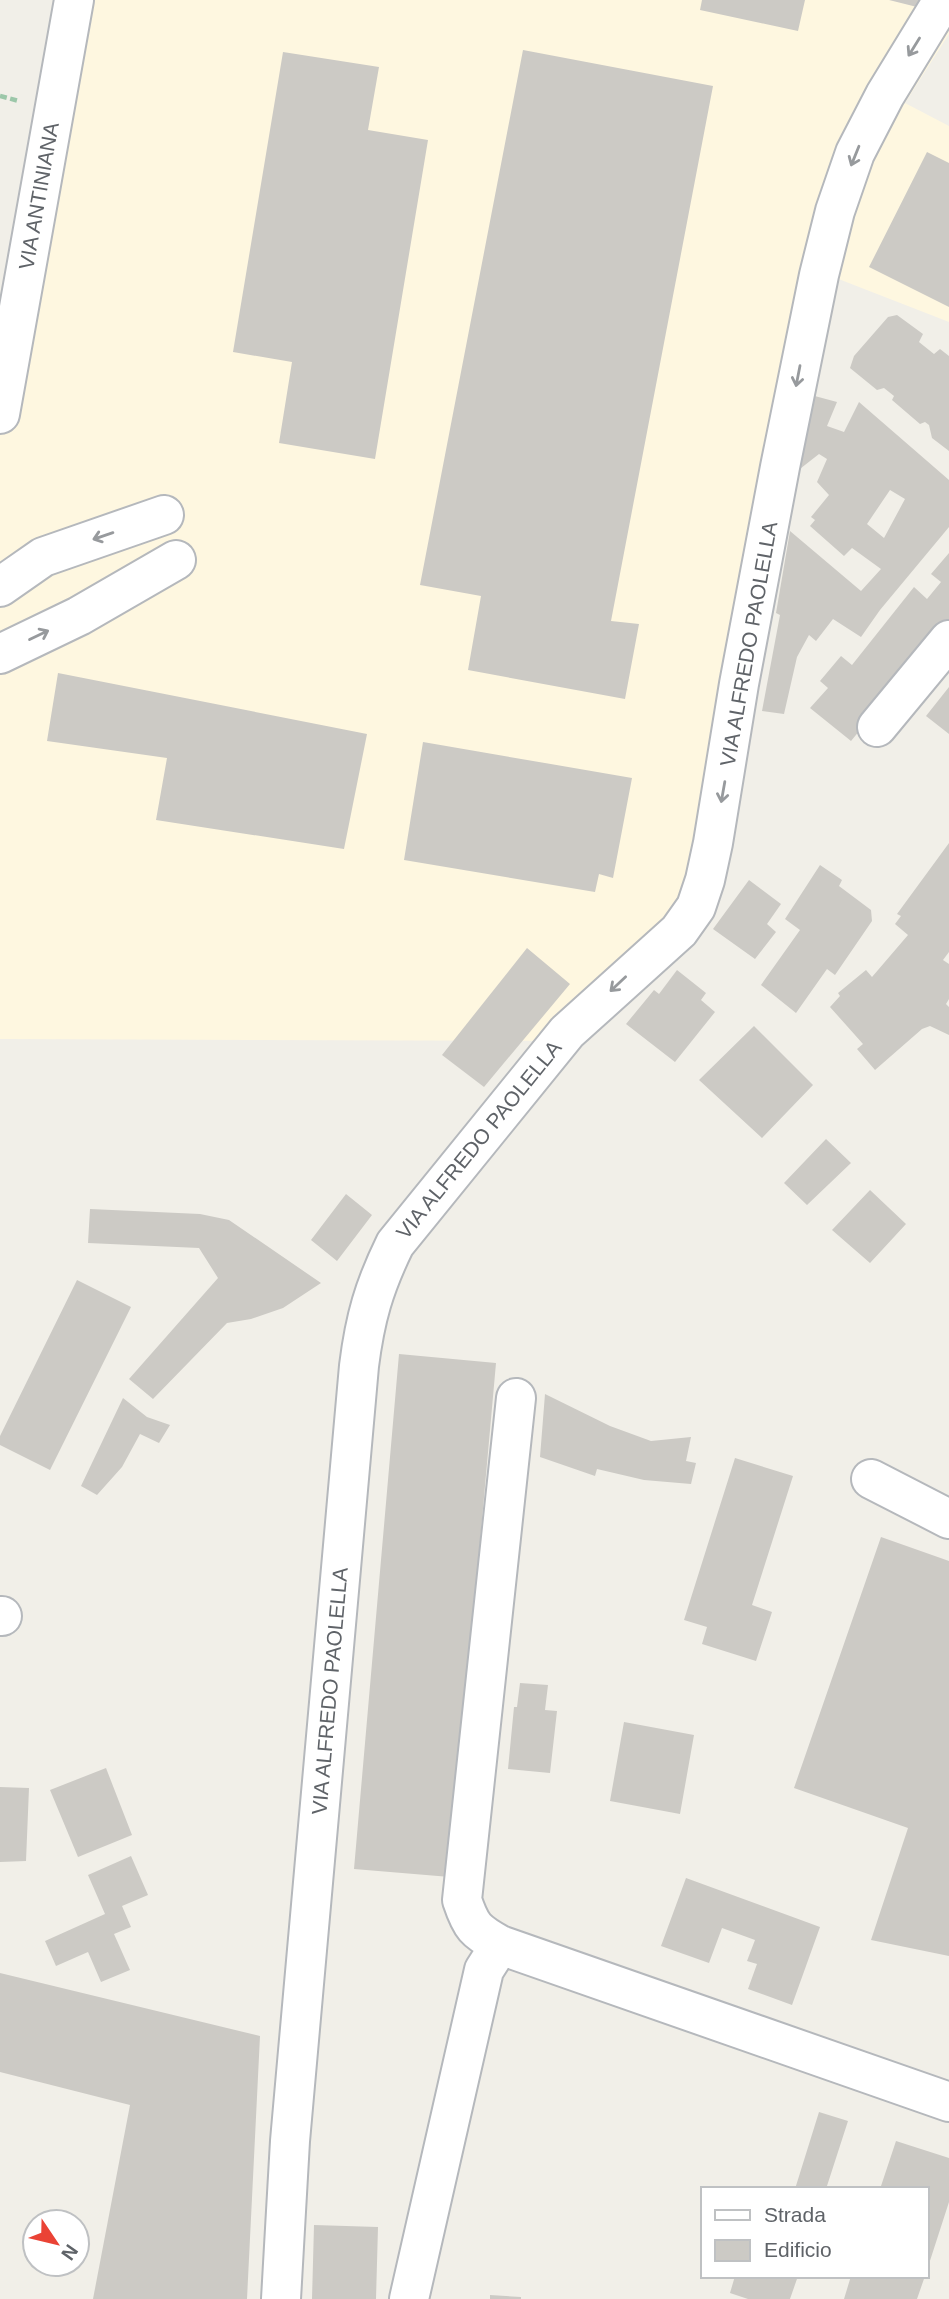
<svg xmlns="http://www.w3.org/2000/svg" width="949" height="2299" font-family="Arial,sans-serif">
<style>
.commercial{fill:#fef7e0}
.building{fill:#cccac5;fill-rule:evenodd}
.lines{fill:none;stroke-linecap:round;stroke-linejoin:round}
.minor-casing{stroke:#b5b8bc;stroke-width:42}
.path{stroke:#9cc7a9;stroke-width:4.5;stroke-dasharray:7 3.5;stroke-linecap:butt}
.minor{stroke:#fff;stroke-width:38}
.oneway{stroke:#979a9d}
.labels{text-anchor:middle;stroke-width:6;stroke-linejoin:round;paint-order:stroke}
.street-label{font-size:21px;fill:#5f6368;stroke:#fff}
</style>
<rect width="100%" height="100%" fill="#f1efe8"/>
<path class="commercial" d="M53,0H949V34L905,103L949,126V322L836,278L704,928L578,1041L0,1039V334Z"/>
<path class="building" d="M702,0H805L798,31L700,10Z
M889,0H920L917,7Z
M523,50L713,86L611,621L639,624L625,699L468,670L481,596L420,585Z
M283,52L379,67L368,130L428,140L375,459L279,443L292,362L233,352Z
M927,152L949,163V307L869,267Z
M897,315L923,334L919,342L934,354L940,349L949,356V451L932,438L929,425L925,422L920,424L892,400L894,396L884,388L877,390L850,368L854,356L888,317Z
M811,395L837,402L827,426L844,432L859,402L949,480V527L880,610L861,637L833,619L816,641L809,635L797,657L784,714L762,711L780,615L776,613L790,531L861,591L881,569L852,548L844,556L810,526L815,520L811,517L829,495L817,482L827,459L819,454L796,472ZM890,490L905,499L884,538L867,524Z
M949,553V622L851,741L810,708L828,688L820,681L841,656L852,665L914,587L927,599L941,582L931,574Z
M58,673L367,734L344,849L156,820L167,758L47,741Z
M949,687V734L926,716Z
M423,742L632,778L613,878L599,874L595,892L404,860Z
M949,843V952L943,960L949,964V999L946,1004L949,1007V1035L930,1026L922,1029L875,1070L857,1049L863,1044L830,1007L840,996L838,993L866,970L872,977L908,935L895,924L901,916L897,914Z
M820,865L842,880L839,886L871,910L872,921L835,975L827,969L796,1013L761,985L800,930L785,919Z
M749,880L781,904L767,924L776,932L755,959L713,929Z
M527,948L570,984L484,1087L442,1055Z
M677,970L706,993L701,1000L715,1012L675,1062L626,1024L654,990L659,994Z
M754,1026L813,1085L762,1138L699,1080Z
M826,1139L851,1163L807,1205L784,1183Z
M870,1190L906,1224L870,1263L832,1230Z
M346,1194L372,1215L337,1261L311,1240Z
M90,1209L200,1214L229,1220L321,1283L283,1308L251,1319L227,1323L153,1399L129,1379L218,1278L199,1248L88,1243Z
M77,1280L131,1307L50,1470L0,1445V1436Z
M399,1354L496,1363L450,1877L354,1869Z
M545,1394L610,1426L651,1441L691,1437L686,1461L696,1463L691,1484L644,1480L597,1469L595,1476L540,1457Z
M123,1398L147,1417L170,1425L159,1443L140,1434L122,1467L97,1495L81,1486Z
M735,1458L793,1476L752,1605L772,1612L756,1661L702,1644L707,1627L684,1620Z
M881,1537L949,1561V1956L871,1940L908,1828L794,1788Z
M520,1683L548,1685L545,1710L557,1711L550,1773L508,1769L514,1707H517Z
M624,1722L694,1735L680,1814L610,1801Z
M106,1768L132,1835L78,1857L50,1790Z
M0,1787L29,1788L26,1861L0,1862Z
M131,1856L148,1895L122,1906L131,1927L114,1934L130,1970L101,1982L88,1952L56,1966L45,1941L105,1914L88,1875Z
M686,1878L820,1927L792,2005L748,1989L757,1964L747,1961L755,1940L722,1928L709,1963L661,1946Z
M0,1973L260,2036L247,2299H93L130,2105L0,2072Z
M819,2112L848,2121L826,2189H795Z
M896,2141L949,2158V2202L927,2270L926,2189H880Z
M314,2225L378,2227L376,2299H312Z
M735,2276H798L790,2299H748L730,2293Z
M851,2276H925L917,2299H844Z
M490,2295L521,2297V2299H490Z"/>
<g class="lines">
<g class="minor-casing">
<path id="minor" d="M0,414L74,0
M0,587L43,557L164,515
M0,654L79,616L176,560
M877,727L949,640
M516,1398L462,1900C471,1927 475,1931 500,1945L949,2102
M871,1479L949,1519
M0,1616H2
M281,2299L290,2141L359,1366C365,1318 374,1287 395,1244L567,1032L679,931L696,907L705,880L713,843L739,684L780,467L819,275L835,211L855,153L885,95L943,0
M409,2299L484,1970L500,1945"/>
</g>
<path class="path" d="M0,96L19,101"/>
<use href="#minor" class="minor"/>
</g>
<defs><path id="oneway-shaft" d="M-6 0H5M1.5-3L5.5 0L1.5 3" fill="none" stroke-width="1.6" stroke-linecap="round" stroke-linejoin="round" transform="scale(1.75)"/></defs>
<g class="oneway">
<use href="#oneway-shaft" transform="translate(914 47) rotate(122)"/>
<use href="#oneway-shaft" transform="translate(855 156) rotate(112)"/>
<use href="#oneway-shaft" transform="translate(798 376) rotate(101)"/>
<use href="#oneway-shaft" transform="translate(103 536) rotate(161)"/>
<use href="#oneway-shaft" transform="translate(39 635) rotate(-26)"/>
<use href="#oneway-shaft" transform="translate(723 792) rotate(100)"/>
<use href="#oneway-shaft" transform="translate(618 984) rotate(137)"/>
</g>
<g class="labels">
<g class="street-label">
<text transform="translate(39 196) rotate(-80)" y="7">VIA ANTINIANA</text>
<text transform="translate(749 644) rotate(-80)" y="7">VIA ALFREDO PAOLELLA</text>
<text transform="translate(479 1140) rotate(-51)" y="7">VIA ALFREDO PAOLELLA</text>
<text transform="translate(330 1691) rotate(-85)" y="7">VIA ALFREDO PAOLELLA</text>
</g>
</g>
<rect x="701" y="2187" width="228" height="91" fill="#ffffff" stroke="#bfc1c3" stroke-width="2"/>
<rect x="715" y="2210" width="35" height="10" fill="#ffffff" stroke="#bfc1c3" stroke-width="2"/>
<text x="764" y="2222" font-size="21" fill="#5f6368">Strada</text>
<rect x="715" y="2240" width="35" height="21" fill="#cccac5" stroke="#bfc1c3" stroke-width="2"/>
<text x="764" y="2257" font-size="21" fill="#5f6368">Edificio</text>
<g transform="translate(56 2243) rotate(125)"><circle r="33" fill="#ffffff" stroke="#bfc1c3" stroke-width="2"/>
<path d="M0-5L12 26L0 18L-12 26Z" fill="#ea4335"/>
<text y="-10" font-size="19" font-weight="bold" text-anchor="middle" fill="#5f6368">N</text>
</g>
</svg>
